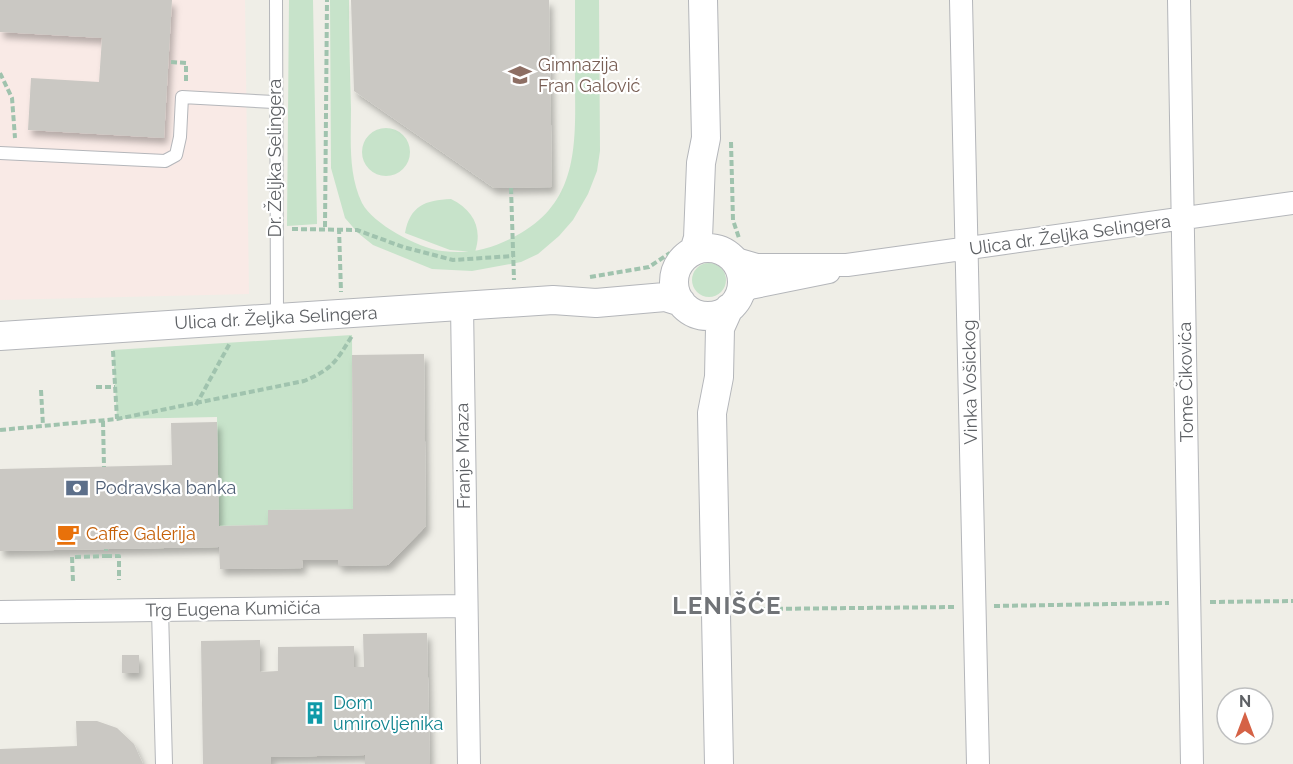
<svg xmlns="http://www.w3.org/2000/svg" width="1293" height="764" font-family="Raleway,sans-serif">
<style>
.medical{fill:#f9eae6}
.green{fill:#c7e3ca}
.building{fill:#cac8c3;filter:url(#shadow)}
.lines{fill:none;stroke-linecap:round;stroke-linejoin:round}
.service-casing{stroke:#b4b6ba;stroke-width:14}
.pedestrian-casing{stroke:#b4b6ba;stroke-width:18}
.minor-casing{stroke:#b4b6ba;stroke-width:24}
.tertiary-casing{stroke:#b4b6ba;stroke-width:30}
.path{stroke:#a0c3ae;stroke-width:4;stroke-dasharray:6 3;stroke-linecap:butt}
.service{stroke:#fff;stroke-width:12}
.pedestrian{stroke:#fff;stroke-width:16}
.minor{stroke:#fff;stroke-width:22}
.tertiary{stroke:#fff;stroke-width:28}
.labels{text-anchor:middle;stroke-width:4.5;stroke-linejoin:round;paint-order:stroke}
.education-label{font-size:18px;fill:#785e54;stroke:#fff;text-anchor:start}
.street-label{font-size:18px;fill:#5e6165;stroke:#fff}
.service-label{font-size:18px;fill:#4e5e75;stroke:#fff;text-anchor:start}
.food-label{font-size:18px;fill:#c56008;stroke:#fff;text-anchor:start}
.culture-label{font-size:18px;fill:#0d838f;stroke:#fff;text-anchor:start}
.district-label{font-size:24px;font-weight:bold;letter-spacing:1.5px;fill:#707377;stroke:#fff}
</style>
<defs>
<filter id="shadow"><feDropShadow dx="3.5" dy="6" stdDeviation="3" flood-color="#0004"/></filter>
</defs>
<rect width="100%" height="100%" fill="#efeee7"/>
<path class="medical" d="M0,0H245L249,294L0,300Z"/>
<path class="green" d="M289,0H313L317,224L287,226Z
M330,0H349C349,36 350,73 351,109C351,140 348,174 362,203C373,224 418,248 442,251C469,254 488,250 512,238C575,207 576,153 575,91C575,61 575,30 575,0H599L600,151L597,171L588,194L573,220L559,236L538,254L521,262L472,271L432,269L373,245L358,233L345,218L331,168Z
M362 152a24 24 0 1 1 48 0a24 24 0 1 1-48 0Z
M451,199C473,210 483,228 475,252L450,250L405,233C410,206 425,200 451,199Z
M692 280a17 17 0 1 1 34 0a17 17 0 1 1-34 0Z
M352,335L353,509L268,510V525L219,526L217,417L117,419L113,350Z"/>
<path class="building" d="M0,0H172L164,138L28,130L31,78L99,82L102,38L0,32Z
M351,0H549L552,187L494,188L354,91Z
M424,354L426,526L388,565L338,566V560H302L303,568L220,569L219,547L0,551V469L172,465L171,423L217,422L219,526L268,525V510L353,509L352,355Z
M427,633L430,764H365V755L271,757V764H203L201,641L260,640V672L278,671V647L354,646V667H364L363,634Z
M122,655H139V673H122Z
M76,721H97L117,728L134,744L143,764H0V749L77,746Z"/>
<g class="lines">
<g class="service-casing">
<path id="service" d="M276,0L277,316
M0,153L165,161L176,155L180,137L182,97L274,102"/>
</g>
<g class="pedestrian-casing">
<path id="pedestrian" d="M160,610L164,764"/>
</g>
<g class="minor-casing">
<path id="minor" d="M961,0L978,764
M1179,0L1192,764
M733,258L757,265H847L1293,203
M740,294L750,288L829,272
M462,306L469,764
M0,612L466,606"/>
</g>
<g class="tertiary-casing">
<path id="tertiary" d="M674 282a34 34 0 1 1 68 0a34 34 0 1 1-68 0Z
M694,251L698,238L701,163L706,138L703,0
M0,336L553,300L596,303L665,297L681,302
M719,764L712,413L719,377L720,328L729,308"/>
</g>
<path class="path" d="M171,62L186,63V84
M0,73L12,98L15,138
M731,142L733,220L739,238
M511,188L514,280
M325,227L327,0
M339,228L341,292
M292,229L357,230L403,247L453,260L513,256
M590,277L649,267L670,253
M113,351L117,419
M96,387H115
M41,390L43,426
M196,405L230,343
M103,421L104,467
M0,430L117,419L304,381C333,369 336,361 352,336
M106,556H119V580
M73,581L72,557L106,556V549
M1210,602L1293,601
M994,606L1169,603
M759,609L956,607"/>
<use href="#service" class="service"/>
<use href="#pedestrian" class="pedestrian"/>
<use href="#minor" class="minor"/>
<use href="#tertiary" class="tertiary"/>
</g>
<defs>
<g id="school-bare" transform="scale(1.8)"><path d="M0-5L7-2L0 1L-7-2ZM-4 1L0 2.5L4 1V4Q0 6-4 4Z" fill="#8d6e63" stroke="#fff" stroke-width="2.5" paint-order="stroke"/></g>
<g id="bank-bare" transform="scale(1.8)"><path d="M-6-4H6V4H-6ZM0-2.3a2.3 2.3 0 1 0 0 4.6a2.3 2.3 0 1 0 0-4.6Z" fill="#5c6f8a" stroke="#fff" stroke-width="2.5" paint-order="stroke"/></g>
<g id="cafe-bare" transform="scale(1.8)"><path d="M-5.5-4.5H6V0H3Q3 3.5 0 3.5H-2.5Q-5.5 3.5-5.5 0ZM3-3.2v2h1.7v-2ZM-6 4.5H4V6H-6Z" fill="#e8710a" stroke="#fff" stroke-width="2.5" paint-order="stroke"/></g>
<g id="building-bare" transform="scale(1.8)"><path d="M-4-6H4V6H1V3H-1V6H-4ZM-2.5-4.3h1.7v1.8h-1.7ZM.8-4.3h1.7v1.8H.8ZM-2.5-1h1.7V.8h-1.7ZM.8-1h1.7V.8H.8Z" fill="#0f9aa8" stroke="#fff" stroke-width="2.5" paint-order="stroke"/></g>
</defs>
<g fill-rule="evenodd">
<use href="#school-bare" x="520" y="75"/>
<use href="#bank-bare" x="77" y="488"/>
<use href="#cafe-bare" x="68" y="534"/>
<use href="#building-bare" x="315" y="713"/>
</g>
<g class="labels">
<g class="education-label">
<text x="538" y="71">Gimnazija<tspan x="538" dy="21">Fran Galović</tspan></text>
</g>
<g class="street-label">
<text transform="translate(275 158) rotate(-90)" y="6">Dr. Željka Selingera</text>
<text transform="translate(1070 235) rotate(-8)" y="6">Ulica dr. Željka Selingera</text>
<text transform="translate(276 318) rotate(-3)" y="6">Ulica dr. Željka Selingera</text>
<text transform="translate(970 382) rotate(-91)" y="6">Vinka Vošickog</text>
<text transform="translate(1186 382) rotate(-91)" y="6">Tome Čikovića</text>
<text transform="translate(463 456) rotate(-91)" y="6">Franje Mraza</text>
<text transform="translate(233 609) rotate(-1)" y="6">Trg Eugena Kumičića</text>
</g>
<g class="service-label">
<text x="95" y="494">Podravska banka</text>
</g>
<g class="food-label">
<text x="86" y="540">Caffe Galerija</text>
</g>
<g class="culture-label">
<text x="333" y="709">Dom<tspan x="333" dy="21">umirovljenika</tspan></text>
</g>
<g class="district-label">
<text x="727" y="614">LENIŠĆE</text>
</g>
</g>
<g transform="translate(1245 716)"><circle r="28" fill="#ffffff" stroke="#bfc0c1" stroke-width="1.5"/>
<path d="M0-4.5L10 22L0 15L-10 22Z" fill="#d56246"/>
<text y="-9" font-size="16" font-weight="bold" text-anchor="middle" fill="#5e6165">N</text>
</g>
</svg>
